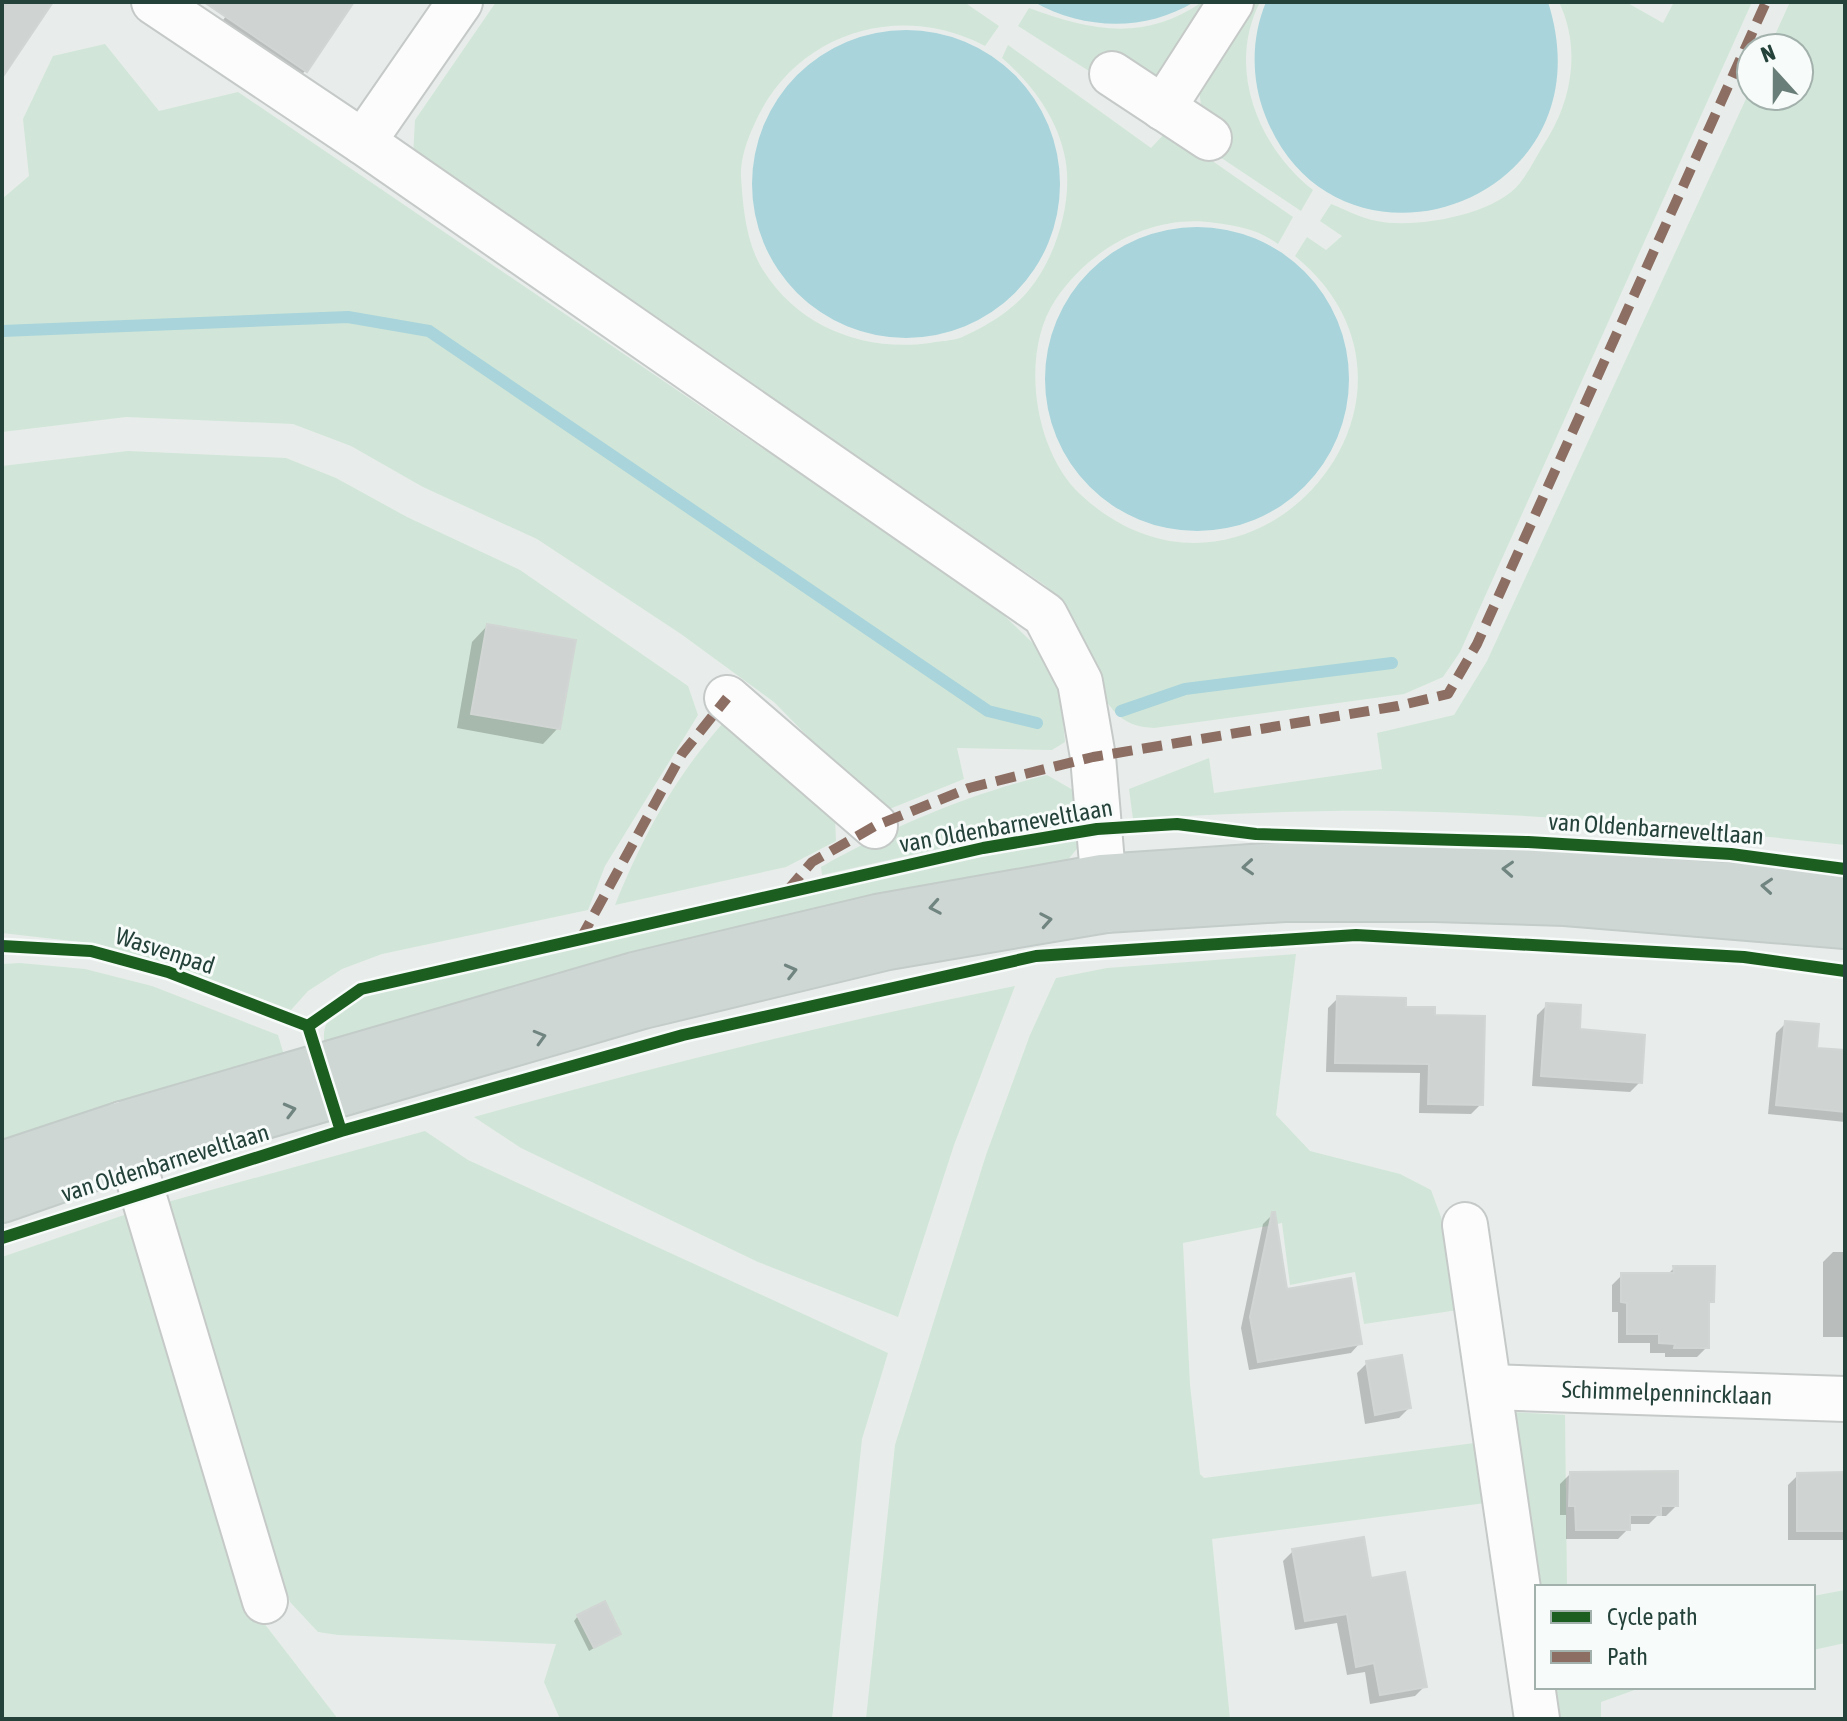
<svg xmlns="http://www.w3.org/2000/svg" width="1847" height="1721" font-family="'Asap Condensed',sans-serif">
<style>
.green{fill:#d1e6d8}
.water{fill:#a9d4db}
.shadow{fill:#0003}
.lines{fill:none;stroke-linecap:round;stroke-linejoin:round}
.stream{stroke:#a9d4db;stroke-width:12}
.building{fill:#cfd4d2;stroke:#d1d6d4;stroke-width:2}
.minor-casing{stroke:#c5cac8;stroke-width:48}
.major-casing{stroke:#c3ccc9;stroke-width:48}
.minor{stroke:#fcfcfc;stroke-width:44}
.major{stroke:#cfd7d5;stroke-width:44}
.quiet{stroke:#8d6e63;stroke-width:10;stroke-dasharray:20 10;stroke-linecap:butt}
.cycleway-casing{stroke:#f7fbf9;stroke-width:17}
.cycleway{stroke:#1b5e20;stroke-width:12}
.oneway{stroke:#718580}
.labels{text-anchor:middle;stroke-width:6;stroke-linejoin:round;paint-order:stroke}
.street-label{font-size:24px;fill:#24423a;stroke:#f7fbf9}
</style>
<rect width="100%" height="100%" fill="#e8edeb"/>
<path class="green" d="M496,2H964L999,26L985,46C898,0 793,34 754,125C747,140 740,160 741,177C743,208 746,243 763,270C799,328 865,352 930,343C940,341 951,341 960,338C985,327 1012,311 1029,290C1057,256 1075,196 1064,153C1056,116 1030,82 1002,58L1008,45L1151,148L1168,130L1293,217L1278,244C1259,230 1239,226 1216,223C1154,213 1091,247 1056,299C1019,353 1034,452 1081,495C1247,648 1468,398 1295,256L1307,237L1326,250L1342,236L1320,221L1331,204C1346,210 1361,218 1377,221C1415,229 1495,215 1520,183C1531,169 1539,151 1549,136C1573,95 1580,46 1559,2H1626L1663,23L1674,2H1752L1460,652L1443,677L1404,694L1154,728C1140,727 1130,725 1119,716C1090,690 1076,622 1046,586L413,156L415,120Z
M1202,2H1219L1161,78H1100L1018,26L1029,8C1091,31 1144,42 1202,2Z
M1246,2H1260C1226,68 1258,147 1313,190L1301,211L1220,157L1232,140L1209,122L1201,106L1199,88Z
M1790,2H1845V845C1695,829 1544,813 1393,811C1306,810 1219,814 1133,819L1129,789L1209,758L1214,793L1382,769L1377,733L1454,715L1487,661L1751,88V96H1799V48H1769Z
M105,44L159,111L238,92L992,604L1058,667L1065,742L1052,750L957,748L964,779L882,812L774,702L681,634L537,539L423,487L351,446L293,424L126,417L2,432V199L29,176L23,119L53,56Z
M128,451L286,458L336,478L407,517L520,570L688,686L698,715L605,866L588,910L382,954L342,969L308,991L291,1010L172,965L98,944L2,933V466Z
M731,714L835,817L836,841L786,867L615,905C645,831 677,773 731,714Z
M1047,775L1073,790L1077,824L991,837L822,875L821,867C896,825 964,796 1047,775Z
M1079,839L1080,845L1057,873L326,1054C319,1018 330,1017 358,998L944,864Z
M1296,954L1276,1115L1310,1151L1400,1174L1431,1190L1441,1217L1458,1310L1364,1324L1355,1272L1290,1285L1282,1223L1183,1243L1190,1385L1200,1474L1204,1478L1482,1442L1493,1502L1212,1539L1230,1719H866L895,1445L986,1155L1030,1035L1056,978L1107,968Z
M20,963L85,969L152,986L278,1035L287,1065L2,1146V964Z
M1015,986L954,1145L898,1317L758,1262L521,1148L474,1117C653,1067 833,1022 1015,986Z
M425,1131L468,1160L888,1353L862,1439L832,1719H560L544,1682L556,1644L338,1635L318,1632L290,1602L212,1365L164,1203Z
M130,1213L250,1605L338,1719H2V1257Z
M1510,1412L1565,1415L1567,1587H1537Z
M1845,1590V1643L1813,1650V1596Z
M1552,1687H1643L1601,1702V1719H1557Z"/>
<path class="water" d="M1034,2H1194C1145,32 1084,30 1034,2Z
M1266,2H1548C1613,205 1335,297 1265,115C1251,79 1251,38 1266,2Z
M752 184a154 154 0 1 1 308 0a154 154 0 1 1-308 0Z
M1045 379a152 152 0 1 1 304 0a152 152 0 1 1-304 0Z"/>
<path class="shadow" d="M235,2H352L306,70L286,91L210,40Z
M487,626L558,728L543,744L457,728L472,642Z
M1338,998L1405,1009L1433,1017L1481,1104L1471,1114L1419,1113L1420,1073L1326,1072L1328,1008Z
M1547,1005L1640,1082L1630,1092L1532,1086L1537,1015Z
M1786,1023L1815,1050L1845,1052V1122L1768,1114L1776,1033Z
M1273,1214L1285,1291L1360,1343L1351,1353L1249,1370L1241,1328L1263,1224Z
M1833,1252H1845V1337H1823V1262Z
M1674,1268L1712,1301L1707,1307V1347L1697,1357H1665V1353H1650V1343H1618V1312H1612V1285L1622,1275H1667Z
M1367,1363L1409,1408L1399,1418L1365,1424L1357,1373Z
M1570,1474L1676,1506L1666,1516H1657L1649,1524H1628V1529L1618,1539H1566V1515H1560V1484Z
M1845,1474V1540H1788V1485L1798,1475Z
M1293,1551L1370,1581L1425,1686L1415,1696L1370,1704L1365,1672L1347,1675L1337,1623L1295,1630L1283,1561Z
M578,1616L619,1633L589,1651L574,1621Z"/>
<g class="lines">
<path class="stream" d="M2,331L348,317L429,331L988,711L1037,723
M1121,711L1185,689L1392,663"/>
</g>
<path class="building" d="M2,2H53L2,78Z
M204,2H354L307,72Z
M487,624L576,640L560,729L471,714Z
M1337,996L1406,998V1007H1435V1015L1485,1016L1483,1105L1428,1104L1429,1064L1335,1063Z
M1546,1003L1581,1005L1580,1029L1645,1035L1642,1083L1541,1076Z
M1785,1021L1819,1024L1817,1048L1845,1050V1112L1776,1105Z
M1272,1212H1275L1287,1289L1351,1278L1362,1344L1258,1362L1250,1317Z
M1673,1266H1715L1714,1302H1709V1348H1674L1675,1344L1659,1343V1334H1627V1303L1621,1302V1273H1674Z
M1402,1355L1411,1408L1375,1415L1366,1361Z
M1678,1471V1506H1661V1515H1630V1530H1576L1575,1506H1569L1570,1472Z
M1845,1472V1531H1797V1473Z
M1364,1537L1371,1578L1405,1572L1427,1687L1380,1695L1374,1663L1356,1667L1347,1614L1305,1621L1292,1549Z
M605,1601L621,1634L594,1648L577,1615Z"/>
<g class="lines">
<g class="minor-casing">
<g id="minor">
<path d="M154,2L363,142"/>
<path d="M460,2L363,142L1045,615L1080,682L1093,757L1106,910"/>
<path d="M1112,74L1209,138"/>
<path d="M1163,108L1231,2"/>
<path d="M727,698L875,826"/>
<path d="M122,1124L265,1601"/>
<path d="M1465,1225L1537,1719"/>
<path id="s1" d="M1489,1387L1845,1399"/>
</g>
</g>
<g class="major-casing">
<path id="major" d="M2,1164L122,1124L634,975L877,917L1102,877L1280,865H1433L1845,893
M2,1200L131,1155L643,1006L888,947L1106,910L1285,899H1434L1565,903L1845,926"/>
</g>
<use href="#minor" class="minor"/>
<use href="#major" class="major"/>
<path class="quiet" d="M787,891L812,862L875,826L969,788L1093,757L1398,706L1448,694L1477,644L1766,2
M580,940L682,754L727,698"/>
<g class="cycleway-casing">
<path id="cycleway" d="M2,946L91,951L168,972L308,1026
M308,1026L361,989L983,848L1097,829L1177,824L1256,834L1528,842L1731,854L1845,869
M308,1026L341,1131
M2,1238L341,1131L683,1035L1036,956L1356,935L1744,957L1845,971"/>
</g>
<use href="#cycleway" class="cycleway"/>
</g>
<defs><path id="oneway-chevron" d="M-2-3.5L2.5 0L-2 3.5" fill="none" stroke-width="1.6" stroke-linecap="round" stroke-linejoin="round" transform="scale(2)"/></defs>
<g class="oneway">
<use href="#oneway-chevron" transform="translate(1248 867) rotate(176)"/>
<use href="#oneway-chevron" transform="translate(1508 869) rotate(-177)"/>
<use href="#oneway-chevron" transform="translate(1767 886) rotate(-176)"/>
<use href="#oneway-chevron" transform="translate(935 907) rotate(170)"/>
<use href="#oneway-chevron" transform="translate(1046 920) rotate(-10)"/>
<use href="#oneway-chevron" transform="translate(791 971) rotate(-14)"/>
<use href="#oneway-chevron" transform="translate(540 1037) rotate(-16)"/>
<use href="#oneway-chevron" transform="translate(290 1110) rotate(-15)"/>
</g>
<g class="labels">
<g class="street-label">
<text transform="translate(1006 826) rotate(-10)" y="8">van Oldenbarneveltlaan</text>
<text transform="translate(1656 829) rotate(4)" y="8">van Oldenbarneveltlaan</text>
<text transform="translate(165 951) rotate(18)" y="8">Wasvenpad</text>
<text transform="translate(165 1163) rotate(-17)" y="8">van Oldenbarneveltlaan</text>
<text dy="8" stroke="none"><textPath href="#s1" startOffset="178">Schimmelpennincklaan</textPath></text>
</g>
</g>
<rect width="1847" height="1721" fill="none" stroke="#24423a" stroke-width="8"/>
<rect x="1535" y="1585" width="280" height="104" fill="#f7fbf9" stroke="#a3b1ad" stroke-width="2"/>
<rect x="1551" y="1611" width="40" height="12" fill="#1b5e20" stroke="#a3b1ad" stroke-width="2"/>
<text x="1607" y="1625" font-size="24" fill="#24423a">Cycle path</text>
<rect x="1551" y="1651" width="40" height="12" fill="#8d6e63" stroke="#a3b1ad" stroke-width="2"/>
<text x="1607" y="1665" font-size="24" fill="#24423a">Path</text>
<g transform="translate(1775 72) rotate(339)"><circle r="38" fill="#f7fbf9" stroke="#a3b1ad" stroke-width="2"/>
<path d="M0-6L14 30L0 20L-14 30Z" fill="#697e78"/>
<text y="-12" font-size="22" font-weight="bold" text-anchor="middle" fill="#24423a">N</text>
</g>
</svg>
